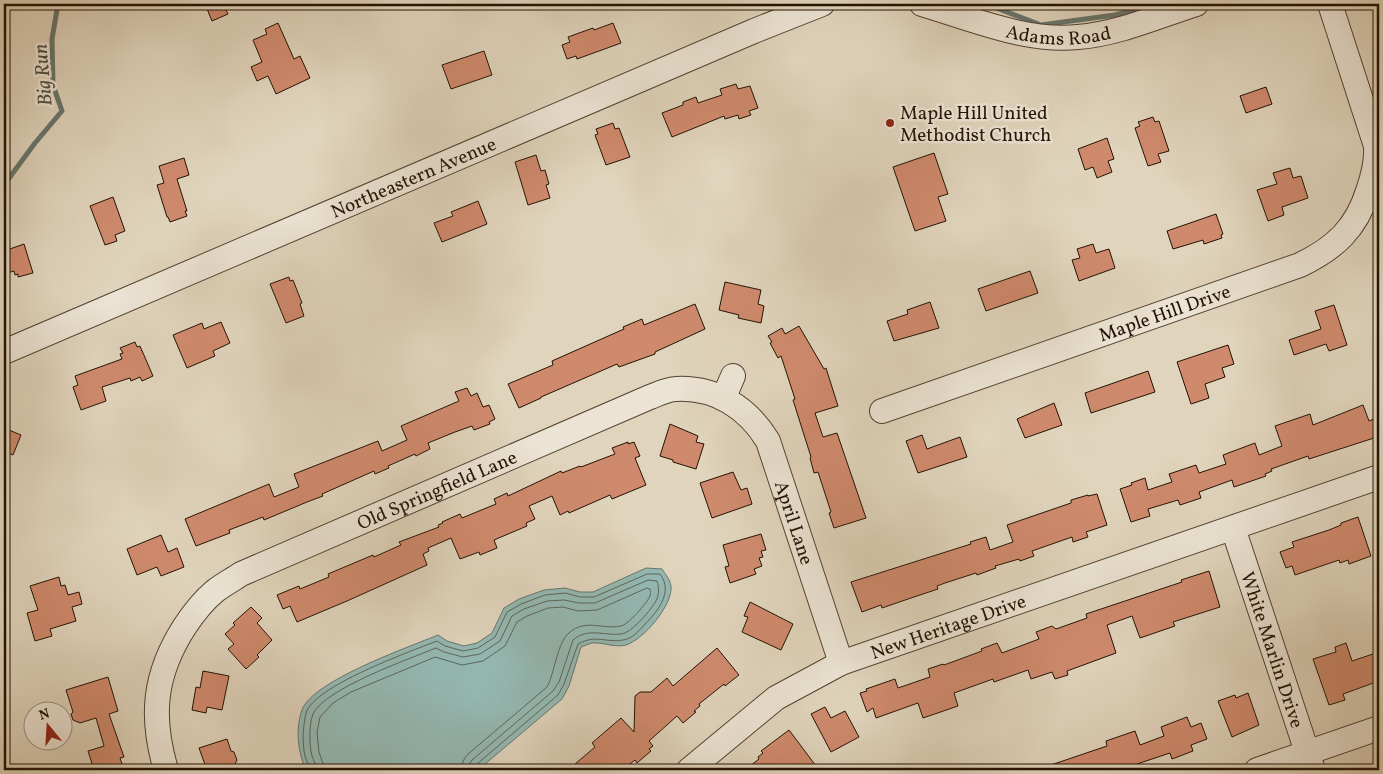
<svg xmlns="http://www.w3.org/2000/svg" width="1383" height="774" font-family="Vollkorn,serif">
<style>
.water{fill:#94b8b2;stroke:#67766c}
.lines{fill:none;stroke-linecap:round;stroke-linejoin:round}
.shore{stroke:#5c655a;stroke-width:1}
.stream{stroke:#67766c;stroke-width:5}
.building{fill:#cf8a6d;stroke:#231203}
.minor-casing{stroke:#524231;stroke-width:26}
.minor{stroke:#ebe3d3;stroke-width:24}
.poi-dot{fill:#8f2418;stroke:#ebe3d3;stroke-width:2}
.labels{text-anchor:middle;stroke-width:5;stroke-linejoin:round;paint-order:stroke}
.street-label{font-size:19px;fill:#231203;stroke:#ebe3d3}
.poi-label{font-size:19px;fill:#231203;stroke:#ebe3d3;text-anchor:start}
.water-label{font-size:20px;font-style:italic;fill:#4b4c40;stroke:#ebe3d3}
</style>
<rect width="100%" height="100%" fill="#e0d4bc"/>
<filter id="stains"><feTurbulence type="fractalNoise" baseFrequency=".004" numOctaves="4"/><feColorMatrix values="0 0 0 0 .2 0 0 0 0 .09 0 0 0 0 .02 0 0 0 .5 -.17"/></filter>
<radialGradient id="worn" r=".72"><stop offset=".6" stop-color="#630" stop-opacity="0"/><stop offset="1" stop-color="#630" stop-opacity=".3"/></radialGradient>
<path class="water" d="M646,568L662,569C665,574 670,579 671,586C673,605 644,639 626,645C615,648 603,642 592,643C588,644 584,646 581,647L569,686L562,699L478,770H306C298,753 295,729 302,710C312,681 409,647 438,635L447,641L464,646L477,643L492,633L504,608L519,599L544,590L565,588L580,592H593Z"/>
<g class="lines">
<path class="shore" d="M310,770C310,765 306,761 305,756C302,743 303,726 306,713C314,686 409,652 437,641L445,646L463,651L478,648L495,637L507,612L521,604L545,595L565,593L580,597H594L647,574H660C674,592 657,612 645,624C639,631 632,639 623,640C605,643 596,634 578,644L564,684L558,695L477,764L475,770
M317,770C316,765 314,761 312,756C309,747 309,723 313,714C324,689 409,659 436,648L444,652L463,657L480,654L500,641L512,616L524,609L547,601L564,600L579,603H595L648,580L657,581C659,587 659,593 657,599C652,609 632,633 621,634C604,636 588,627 573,640L559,682L553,691L472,760L469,765V770
M324,770L323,764L319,752L317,732L320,717L333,703L351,692L435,657L462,665L483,661L505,646L517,622L527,616L548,608L563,607L578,611L597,610L647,588L650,589C650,592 651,593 650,596C647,603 628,625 621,626C602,630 586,618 569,633C557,643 555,672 547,687L467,755L463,761L461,770"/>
<path class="stream" d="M986,4L1041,25L1115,15L1156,4
M4,185L35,143L62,111L53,85L52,39L58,4"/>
</g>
<path class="building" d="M205,4H223L228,14L212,21Z
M278,23L294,59L300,56L310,78L276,94L268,76L257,81L251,67L262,62L253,40L267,34L265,29Z
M613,23L621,43L577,59L576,56L567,59L562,45L570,42L568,37L593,28L594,30Z
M484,51L492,75L451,89L442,65Z
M736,84L738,89L750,86L758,108L749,111L751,115L739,119L738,115L725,119L724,116L672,137L662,113L683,105V102L696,97L698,103L722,95L720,89Z
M1266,87L1272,104L1246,113L1240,96Z
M1153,117L1155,122L1159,121L1169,151L1158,154L1161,162L1148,166L1135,128L1140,126L1138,122Z
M613,123L615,129L619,128L630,157L606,165L595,135L598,134L596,129Z
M1107,138L1114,159L1108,161L1112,172L1097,178L1093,167L1085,170L1078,149Z
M934,153L948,194L938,197L946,221L915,231L893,167Z
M536,155L541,171L545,170L549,184L546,185L550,198L528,205L515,162Z
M184,158L189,175L177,179L187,211H185L187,216L170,222L168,217H167L157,185L164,183L159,166Z
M1290,168L1293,178L1301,176L1308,198L1282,207L1284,215L1268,221L1257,190L1277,184L1273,173Z
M113,197L125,231L115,235L117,241L105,245L90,206Z
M478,201L487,224L442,242L434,223L453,216L451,212Z
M1216,214L1223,234L1221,235L1222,238L1204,244L1203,240L1173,249L1167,231Z
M24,244L33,273L18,277V274L15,275L14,271L4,274V251Z
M1093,244L1096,253L1109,249L1115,268L1079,281L1072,260L1080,258L1077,249Z
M1030,271L1038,293L986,311L978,289Z
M289,277L290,281L293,280L302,303L300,304L304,316L286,323L270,284Z
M725,282L761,290L758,304L764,306L761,323L738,318L739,315L719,310Z
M930,302L939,328L894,341L887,321L908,314L907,310Z
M695,304L705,329L655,352V354L619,367L617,364L541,397V398L519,408L508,384L553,365L552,361L624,329L623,327L642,319L644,325Z
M1334,305L1347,345L1329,351L1326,344L1294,355L1289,340L1321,329L1315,311Z
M221,322L230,343L213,351L215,356L187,368L173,335L202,323L204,329Z
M799,326L824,369L826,368L838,406L815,413L823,437L837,433L866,518L834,528L829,513L831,512L818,472L814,473L810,458L811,457L793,400L795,399L781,356L778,358L770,343L772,342L768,336L782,328L785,334Z
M135,342L137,347L140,346L153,376L142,381L140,377L131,381L130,378L102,387L106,401L81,410L73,387L78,385L75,376L122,359L120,354L123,353L120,348Z
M1228,345L1234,364L1222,368L1225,377L1205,384L1209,398L1191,404L1177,362Z
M1148,371L1155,392L1091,413L1085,393Z
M467,388L471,396L477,393L483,407L489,405L495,419L489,422L490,424L474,430L472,426L455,432L428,443L430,449L416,456L415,454L388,466L389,468L375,474L374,471L322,494L323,496L307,502L264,520L263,517L229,530L230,533L196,546L185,519L269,484L274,497L299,487L294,474L378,441L382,451L407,440L401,426L459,401L455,392Z
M1054,403L1062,425L1025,438L1017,419Z
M1363,405L1369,421L1374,419L1379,434L1374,438L1309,459L1308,456L1271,469L1272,471L1265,474L1266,476L1234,487L1232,480L1199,492L1201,498L1180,505L1178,500L1148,509L1150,516L1131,522L1120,489L1132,485L1131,483L1145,478L1148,490L1172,482L1169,474L1196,465L1199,473L1226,464L1223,455L1255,443L1259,455L1282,446L1275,426L1310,414L1313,425Z
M670,424L698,436L696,442L704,444L696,469L673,462V460L660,456Z
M4,428L21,435L13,455L4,451Z
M922,435L927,449L960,437L967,457L918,473L906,441Z
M628,442V444L634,442L640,456L635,458L646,485L612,499L610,495L569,513L568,511L560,515L552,496L529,506L535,519L526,523L527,526L494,540L497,548L480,555L479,552L460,559L451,538L428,548L429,551L423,554L427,565L347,601L297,622L290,606L283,609L277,595L299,586L300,589L329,577L328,574L373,555L374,557L401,545L399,542L439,527L438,525L443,523L442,522L460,514L462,518L496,504L494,499L507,493L508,496L561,471L562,473L580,466L581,467L615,454L612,448Z
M733,472L741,490L747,488L752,504L712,518L700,483Z
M1097,494L1107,525L1086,532L1088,537L1073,542L1072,537L1032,551L1034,556L1020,561L1019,559L995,566L996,568L977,575L976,573L945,583L937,586L938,589L911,598L882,608L881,605L862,612L851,582L971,544L970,542L986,537L990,550L1013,542L1007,525L1071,503V500L1088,495V496Z
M1358,517L1371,556L1349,564L1348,560L1340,563L1339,560L1295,575L1292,566L1286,568L1280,552L1294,547L1292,542L1329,530L1341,525V523Z
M761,534L766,550L761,551L763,557L759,558L762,566L754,569L756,574L730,583L725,567L729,566L723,545Z
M161,535L168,552L177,548L184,567L161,576L157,567L137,575L127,549Z
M1209,571L1220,607L1173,622L1175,626L1140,638L1132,616L1107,625L1116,653L1067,671L1068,675L1055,679L1052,672L1031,679L1028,670L994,682L993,679L954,693L958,706L923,718L918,703L876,718L873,708L867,712L860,693L867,691L866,689L895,679L898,688L930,677L928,669L943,664L944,665L982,651L981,649L997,643L1002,653L1039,639L1036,632L1052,626L1056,629L1087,618L1086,614L1182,582L1181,580Z
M59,577L61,586L65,585L68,595L79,592L82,604L72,607L76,621L50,629L52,636L35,641L27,613L38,610L30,586Z
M750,602L793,624L781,650L742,632L748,617L744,616Z
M251,607L262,618L257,623L272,640L257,655L259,657L246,669L228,649L234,644L225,634L235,625L233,623Z
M1346,643L1352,661L1379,652V681L1343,694L1345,700L1329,705L1313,659L1336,652L1335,647Z
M717,648L739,675L725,686L724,684L699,704L700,706L694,711L696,712L683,723L677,716L649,741L653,746L649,749L651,751L637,763L635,760L622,770H568L595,747L592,743L621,718L634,732L635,696L640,692H651L667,678L673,686Z
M203,671L229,676L222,710L207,707L206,713L192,710L196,687L200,688Z
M108,677L118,711L109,714L124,757L120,758L124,770H94L88,751L104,746L96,718L80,723L73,720L71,714L73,712L66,690Z
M1248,693L1259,725L1232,737L1218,701L1235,695L1236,698Z
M825,707L831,718L845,711L859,737L831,752L811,714Z
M1187,717L1191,727L1201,723L1207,739L1191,745L1193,751L1172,759L1170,753L1137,764V766L1131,768L1132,770H1042V768L1107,746L1106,741L1135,731L1140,745L1164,736L1161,727Z
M789,730L819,770H745L759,759L758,757L763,753L761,751Z
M227,739L231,751L234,752L237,760L235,764L237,770H207L199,748Z"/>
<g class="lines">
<g class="minor-casing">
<g id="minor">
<path id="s1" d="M922,4C972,19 1025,42 1078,37C1118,34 1158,16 1196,4"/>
<path id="s2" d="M4,352L754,31L822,4"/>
<path d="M724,397L733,376"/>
<path id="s3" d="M882,411L1300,265C1335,248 1356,229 1368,191C1373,177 1377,162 1376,146L1330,4"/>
<path id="s4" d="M1233,528L1313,770"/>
<path id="s5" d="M166,770C150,716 154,674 185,626C193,614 203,601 215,591C223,585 232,580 241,574L650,397C658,394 668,389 676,389C716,387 748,408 768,441L841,663"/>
<path id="s6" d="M689,770L776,698L841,663L1379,477"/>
<path d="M1257,770L1379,728"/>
</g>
</g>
<use href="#minor" class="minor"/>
</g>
<circle class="poi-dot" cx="890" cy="123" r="5"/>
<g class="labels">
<g class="street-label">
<text dy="7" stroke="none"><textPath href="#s1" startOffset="141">Adams Road</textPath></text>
<text dy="7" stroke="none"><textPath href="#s2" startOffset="445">Northeastern Avenue</textPath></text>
<text dy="7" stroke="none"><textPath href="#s3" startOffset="299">Maple Hill Drive</textPath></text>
<text dy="7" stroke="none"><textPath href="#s5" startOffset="441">Old Springfield Lane</textPath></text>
<text dy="7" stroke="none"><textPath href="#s5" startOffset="898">April Lane</textPath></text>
<text dy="7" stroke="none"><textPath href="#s6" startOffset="300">New Heritage Drive</textPath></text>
<text dy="7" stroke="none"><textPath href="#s4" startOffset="128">White Marlin Drive</textPath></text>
</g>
<g class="poi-label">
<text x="900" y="119">Maple Hill United<tspan x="900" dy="22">Methodist Church</tspan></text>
</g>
<g class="water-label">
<text transform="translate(42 75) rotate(-95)" y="7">Big Run</text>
</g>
</g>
<rect width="1383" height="774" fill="none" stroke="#e0d4bc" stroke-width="20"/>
<rect x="5" y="5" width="1373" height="764" fill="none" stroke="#231203" stroke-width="2.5"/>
<rect x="10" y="10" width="1363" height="754" fill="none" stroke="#231203"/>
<g transform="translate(48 726) rotate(342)"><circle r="24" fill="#ebe3d3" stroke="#9b8f80"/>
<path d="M0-4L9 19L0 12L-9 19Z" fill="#8f2418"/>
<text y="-8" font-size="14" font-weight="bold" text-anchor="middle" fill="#231203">N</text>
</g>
<rect width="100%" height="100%" filter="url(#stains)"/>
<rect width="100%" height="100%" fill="url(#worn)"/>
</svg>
